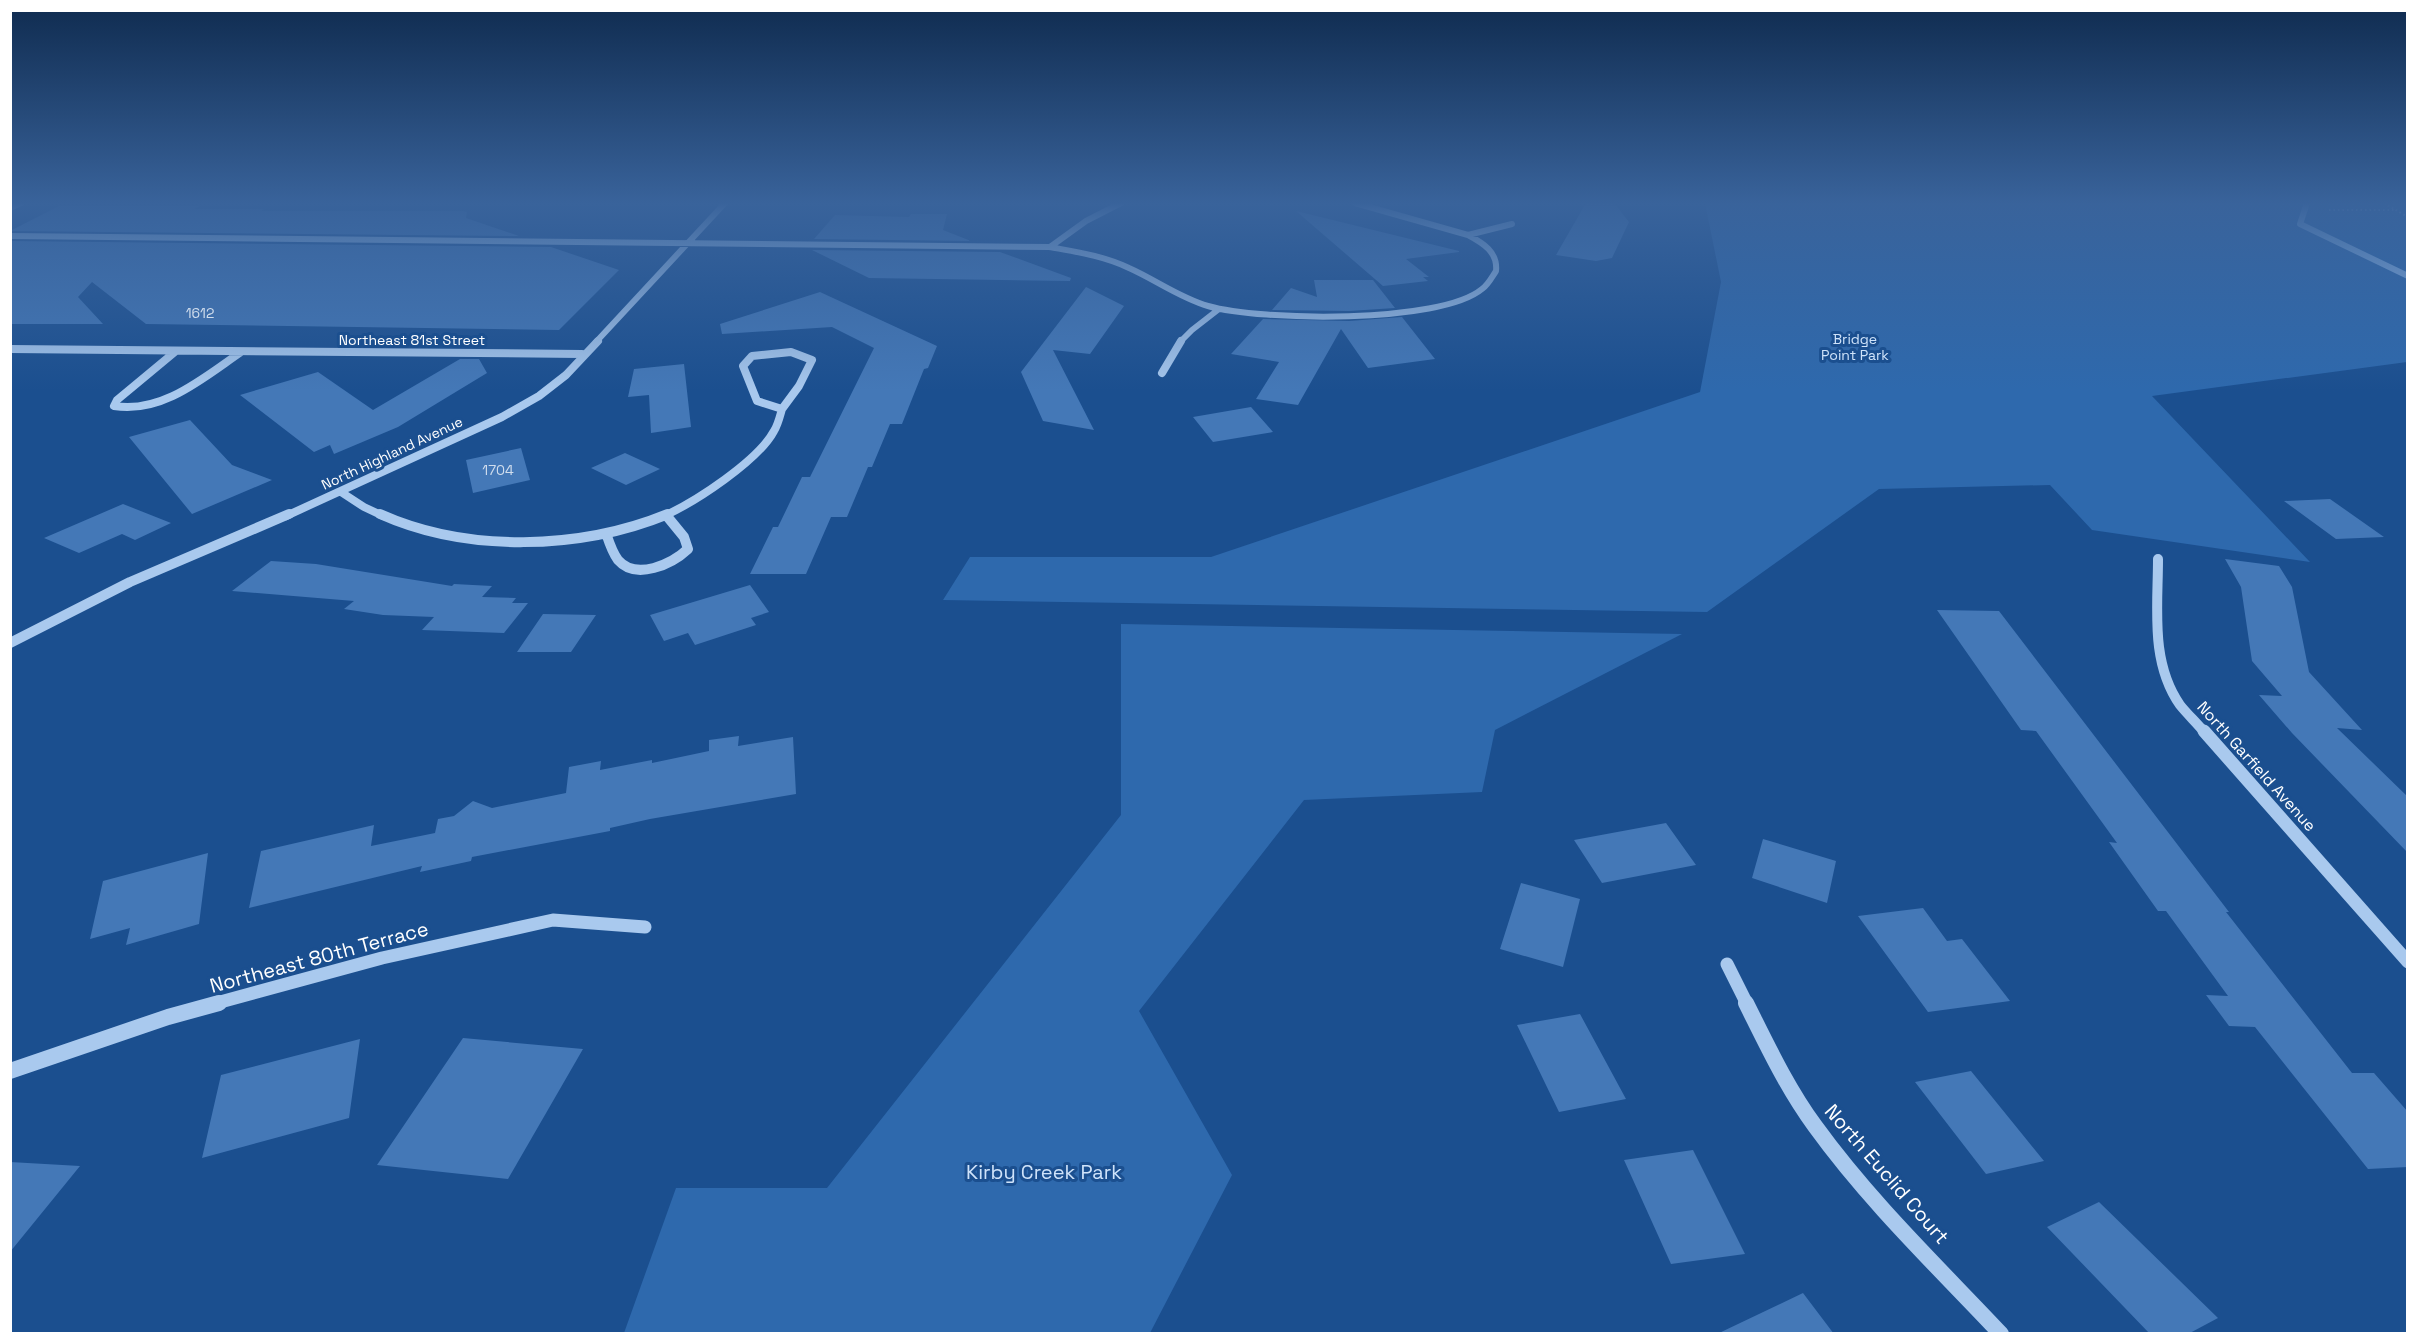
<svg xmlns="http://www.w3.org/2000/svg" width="2418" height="1344" font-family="'Space Grotesk',sans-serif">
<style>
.green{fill:#2e69ad}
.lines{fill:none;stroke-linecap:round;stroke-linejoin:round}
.stream{stroke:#9cc4f0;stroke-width:6}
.building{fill:#4478b7}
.path{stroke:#a9c9ee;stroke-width:2;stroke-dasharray:1.5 3;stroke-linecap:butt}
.minor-far4{stroke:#a9c9ee;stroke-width:6}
.minor-far3{stroke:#a9c9ee;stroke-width:8}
.minor-far2{stroke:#a9c9ee;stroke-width:10}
.minor-far1{stroke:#a9c9ee;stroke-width:13}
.minor{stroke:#a9c9ee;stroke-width:16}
.labels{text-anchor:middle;stroke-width:6;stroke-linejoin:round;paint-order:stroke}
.number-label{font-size:14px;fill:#d0dded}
.far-park-label{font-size:14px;fill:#cfe3fa;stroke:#1b4f8f}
.far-street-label{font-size:14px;fill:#fff;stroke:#1b4f8f}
.street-label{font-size:16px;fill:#fff;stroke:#1b4f8f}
.near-street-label{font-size:20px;fill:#fff;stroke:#1b4f8f}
.near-park-label{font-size:20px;fill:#cfe3fa;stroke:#1b4f8f}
</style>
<rect width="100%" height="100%" fill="#1b4f8f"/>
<path class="green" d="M1705,203H2407V362L2152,396L2310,562L2092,530L2050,485L1879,489L1707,612L943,600L970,557H1211L1700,392L1721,282Z
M1121,624L1682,634L1495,730L1482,792L1304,800L1139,1011L1232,1175L1150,1333H624L676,1188H827L1121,815Z"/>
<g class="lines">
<path class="stream" d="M2307,203L2300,224L2408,276"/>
</g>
<path class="building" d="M1586,203H1614L1629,222L1612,258L1596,261L1556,255Z
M59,206H200L194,209H264L261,211H463L467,212L466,218L519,236L10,231Z
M1296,211L1459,251V252L1406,259L1429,277H1423L1428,281L1383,286Z
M911,214H947L943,230L971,241L814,239L835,215L909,217Z
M10,241L551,247L619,270L559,330L146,324L92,282L78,297L103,324H10Z
M812,250L1000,252L1071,278L1070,281L869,278Z
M1314,280H1373L1395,308L1349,311L1272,310L1291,288L1317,297Z
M1086,287L1124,306L1090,354L1053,350L1094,430L1043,421L1021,372Z
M820,292L937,346L928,368L924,369L902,424H890L872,467H868L847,517H831L806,574H750L773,527H778L802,477H810L874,348L832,327L722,334L720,324Z
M1402,317L1435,359L1368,368L1341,329L1298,405L1256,399L1279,362L1231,354L1263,319L1349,321Z
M460,359H479L487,373L398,427L334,454L330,445L314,452L240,395L318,372L373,410Z
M684,364L691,427L651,433L649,395L628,397L634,369Z
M1251,407L1273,432L1213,442L1193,417Z
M190,420L232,465L272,480L192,514L129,437Z
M521,448L530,480L473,493L466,460Z
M625,453L660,469L626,485L591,468Z
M2330,499L2384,537L2336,539L2284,501Z
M123,504L171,523L135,540L122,534L79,553L44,538Z
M2225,559L2279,566L2292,587L2309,672L2362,730L2337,728L2408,797V853L2292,733L2259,695L2282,696L2252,661L2241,587Z
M271,561L316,564L452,586L454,584L492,586L482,597L516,598L512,603H528L504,633L422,630L434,617L383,615L344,609L354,601L232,591Z
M750,585L769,612L751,618L756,625L695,645L688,633L664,641L650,615Z
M1937,610L1999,611L2229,912H2226L2352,1073H2374L2408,1112V1167L2368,1169L2255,1027L2229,1026L2206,995L2228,996L2166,911H2158L2109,842L2117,843L2036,731L2021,730Z
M543,614L596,615L571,652H517Z
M739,736L738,746L793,737L796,794L650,819L610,828V831L472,857L471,861L420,872L422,866L249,908L261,851L374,825L371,846L435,833L438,819L454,816L473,801L492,808L566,793L569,767L601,761L600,770L652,760V763L709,751V740Z
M1666,823L1696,865L1602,883L1574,840Z
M1763,839L1836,861L1827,903L1752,878Z
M208,853L199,924L126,945L130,928L90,939L103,881Z
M1521,883L1580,899L1563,967L1500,949Z
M1923,908L1947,941L1962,939L2010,1001L1928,1012L1858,916Z
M1580,1014L1626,1099L1559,1112L1517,1025Z
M463,1038L583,1049L508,1179L377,1165Z
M360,1039L349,1118L202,1158L221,1075Z
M1971,1071L2044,1161L1986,1174L1915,1082Z
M1693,1150L1745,1254L1671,1264L1624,1160Z
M10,1162L80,1166L10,1252Z
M2099,1202L2218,1318L2188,1334H2150L2047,1227Z
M1803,1293L1834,1334H1717Z"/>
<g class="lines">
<path class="path" d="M2384,203L2408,217
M2329,210H2396"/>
<path class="minor-far4" d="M10,208L21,203
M1468,235L1512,224
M10,236L1050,247C1077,252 1104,256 1129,268C1156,280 1180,298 1208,306C1260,321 1440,324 1482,289C1488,285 1492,277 1496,271C1498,252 1483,243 1468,235L1355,203
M1050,247L1086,221L1121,203
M596,342L725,203
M1180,342L1192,330L1219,309"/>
<path class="minor-far3" d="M10,349L582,354
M176,351L117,400L114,406C162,414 203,378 241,352
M791,352L812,360L799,386L782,409L757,401L743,366L752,356Z
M1162,373L1181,341
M341,492L364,507L383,516
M286,516L502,417L539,396L566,375L598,341
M664,516C695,502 758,461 774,431C778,425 780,416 782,409"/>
<path class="minor-far2" d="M380,514C467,553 580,550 668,514
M606,533C609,542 612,552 618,560C636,581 672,564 688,549L684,537L666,515
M2158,559C2158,608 2150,662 2180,705C2188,715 2197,723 2205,733
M10,643L130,582L289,514"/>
<path class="minor-far1" d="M2204,731L2408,962
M1727,964L1747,1004
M213,1004L382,958L553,920L645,927"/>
<path class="minor" d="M1746,1003C1767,1045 1787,1088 1815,1126C1870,1202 1937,1266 2001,1334
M10,1071L168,1017L219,1003"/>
</g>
<linearGradient id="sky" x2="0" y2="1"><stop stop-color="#0f2b4f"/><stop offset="0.52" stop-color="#39639b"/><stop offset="1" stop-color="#39639b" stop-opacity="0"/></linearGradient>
<rect width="2418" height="391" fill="url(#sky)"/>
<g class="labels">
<g class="number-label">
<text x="200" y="318">1612</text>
<text x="498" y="475">1704</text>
</g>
<g class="far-park-label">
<text x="1855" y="344">Bridge<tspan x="1855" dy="16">Point Park</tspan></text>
</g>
<g class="far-street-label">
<text x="412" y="345">Northeast 81st Street</text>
<text transform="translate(392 453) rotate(-25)" y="5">North Highland Avenue</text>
</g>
<g class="street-label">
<text transform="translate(2257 766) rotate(48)" y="6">North Garfield Avenue</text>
</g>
<g class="near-street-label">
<text transform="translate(319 957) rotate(-15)" y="7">Northeast 80th Terrace</text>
<text transform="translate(1887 1174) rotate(49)" y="7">North Euclid Court</text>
</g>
<g class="near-park-label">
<text x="1044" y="1179">Kirby Creek Park</text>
</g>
</g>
<rect width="2418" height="1344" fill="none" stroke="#ffffff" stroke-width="24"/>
</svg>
